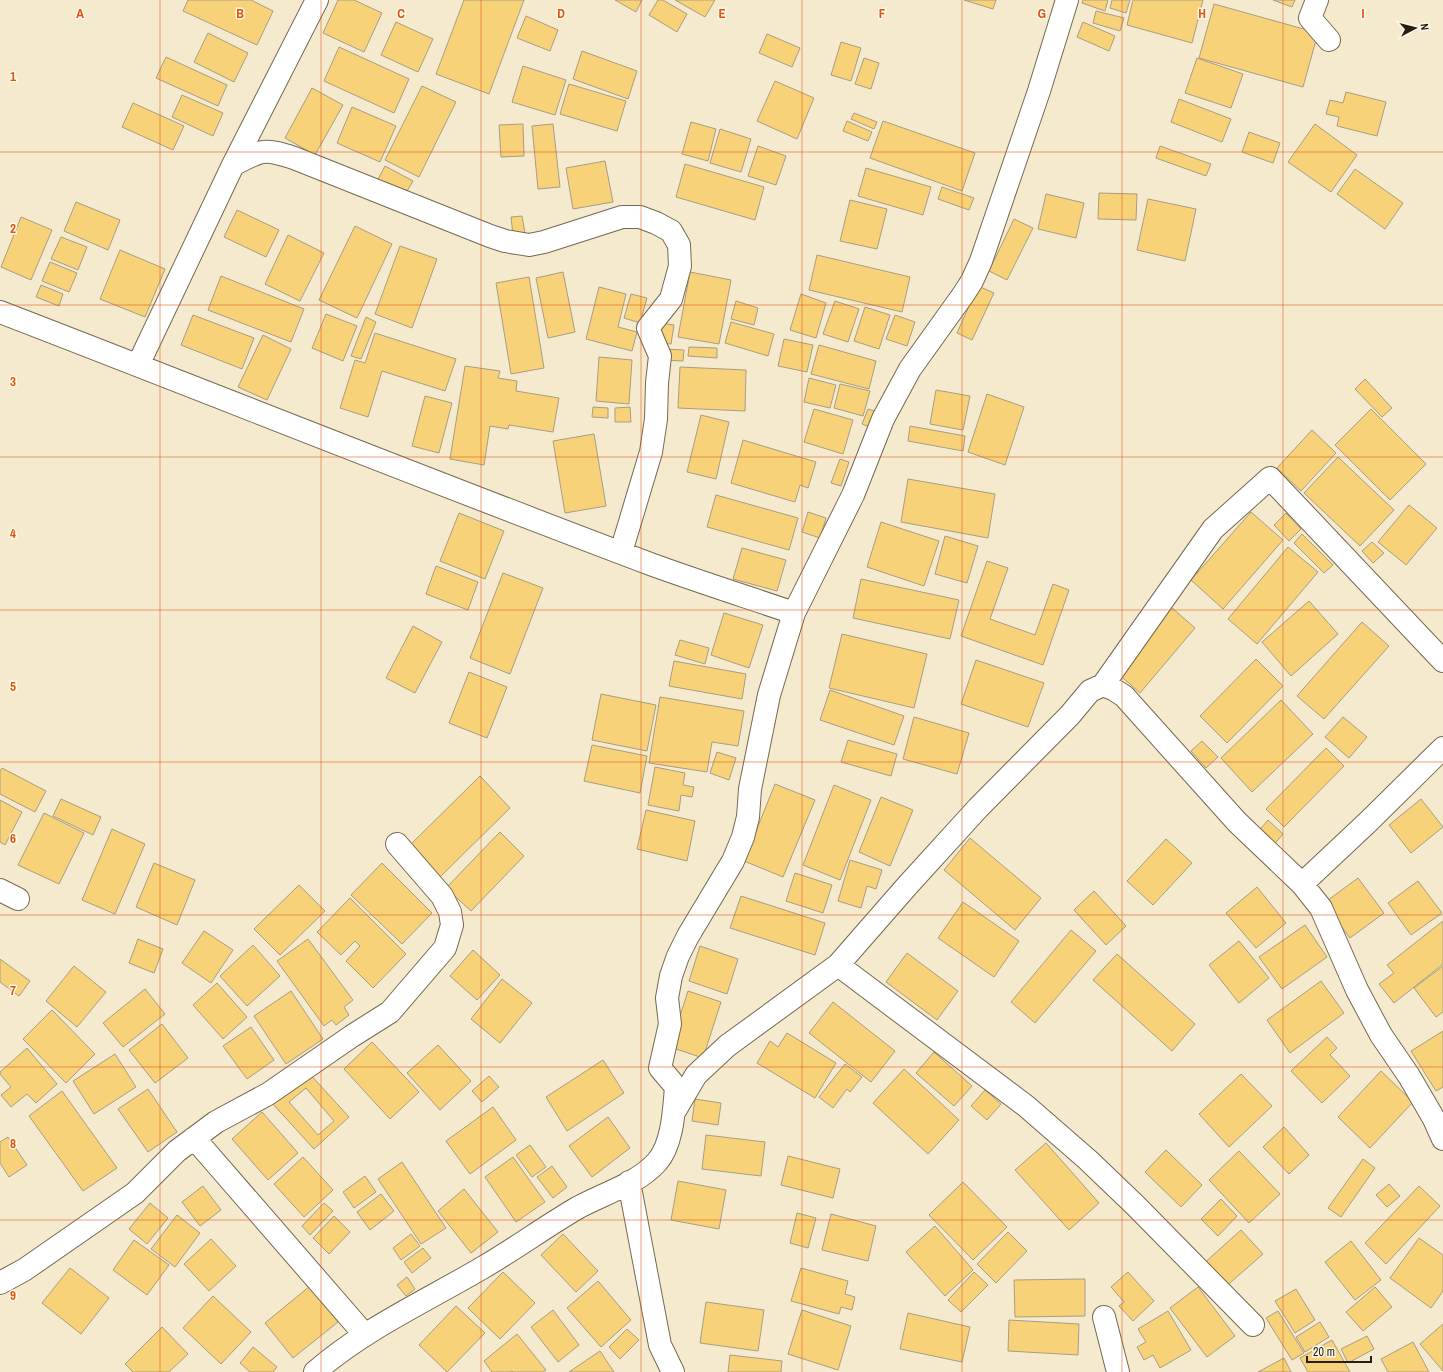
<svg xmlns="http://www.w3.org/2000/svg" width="1443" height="1372" font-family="'Archivo Narrow',sans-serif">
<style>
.building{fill:#f8d279;stroke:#a89d83;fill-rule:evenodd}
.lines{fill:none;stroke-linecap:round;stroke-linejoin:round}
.minor-casing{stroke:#746951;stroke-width:24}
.minor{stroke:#fff;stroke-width:22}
.grid{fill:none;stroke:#de560c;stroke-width:1;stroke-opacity:0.55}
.grid-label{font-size:13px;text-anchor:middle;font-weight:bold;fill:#de560c;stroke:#fff7e7;stroke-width:3;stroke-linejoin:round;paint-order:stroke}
</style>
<rect width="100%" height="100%" fill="#f6eace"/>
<path class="building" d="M188,0H251L273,11L257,45L183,11Z
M338,0H354L382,13L364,52L323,33Z
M464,0H524L489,94L436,74Z
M615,0H642L636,12Z
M658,0H663L687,14L677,32L649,15Z
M675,0H715L705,17Z
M964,0H996L993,9Z
M1083,0H1108L1105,11L1082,3Z
M1112,0H1130L1126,13L1110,8Z
M1133,0H1203L1192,43L1127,25Z
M1273,0H1295L1292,7Z
M1214,4L1318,33L1303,87L1199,58Z
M1096,11L1124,18L1120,31L1093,23Z
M526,16L558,30L550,51L517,38Z
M396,22L433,39L418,72L381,55Z
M1083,22L1115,36L1109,51L1077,37Z
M208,33L248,53L234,82L194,62Z
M767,34L800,48L792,67L759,53Z
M841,42L861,48L851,81L831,75Z
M339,47L409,79L394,113L324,81Z
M582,51L637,71L628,99L573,79Z
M166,57L227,85L218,106L156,78Z
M864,58L879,63L871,89L855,84Z
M1197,58L1243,74L1231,108L1185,93Z
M523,66L566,80L555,115L512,102Z
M775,81L814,98L797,139L757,121Z
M569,84L626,101L617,131L560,114Z
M422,86L456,102L419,177L385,160Z
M312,88L343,105L315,155L285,138Z
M1346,92L1386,102L1377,136L1337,126L1339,117L1326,114L1330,100L1343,103Z
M182,95L223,113L213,136L172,117Z
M1179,99L1231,119L1222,142L1171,122Z
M133,103L184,126L173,150L122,127Z
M352,107L396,126L380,162L337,143Z
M854,113L877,122L874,129L851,119Z
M847,121L872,132L868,141L843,131Z
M883,121L975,153L962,191L870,158Z
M691,122L716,129L708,161L682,154Z
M523,124L524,156L501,157L499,125Z
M553,124L560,187L538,189L532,126Z
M1315,124L1357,155L1331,192L1288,162Z
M720,129L751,139L741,172L710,163Z
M1249,132L1280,143L1273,163L1242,152Z
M758,146L786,156L776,185L748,176Z
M1160,146L1211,164L1206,176L1156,158Z
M605,161L613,202L573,209L566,168Z
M685,164L764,187L755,220L676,197Z
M385,166L413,181L403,198L376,183Z
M866,168L931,187L923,215L858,196Z
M1355,169L1403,203L1385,229L1337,194Z
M942,187L974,198L969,210L938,199Z
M1099,193L1137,194L1136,220L1098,219Z
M1046,194L1084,203L1076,238L1038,229Z
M1148,199L1196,209L1185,261L1137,250Z
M850,200L887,209L877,249L840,241Z
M76,202L120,220L108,250L64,231Z
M237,210L279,230L266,257L224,237Z
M522,216L525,233L513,235L511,217Z
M21,217L52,230L31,280L1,267Z
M1014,219L1033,228L1007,280L989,271Z
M355,226L392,244L357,318L319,300Z
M288,235L324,253L300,301L265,284Z
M61,237L87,247L78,270L51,259Z
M400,246L437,259L412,328L375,314Z
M120,250L165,269L145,317L100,299Z
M817,255L910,277L902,312L809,290Z
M50,262L77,273L69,292L42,281Z
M563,272L575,332L548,338L536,278Z
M690,272L731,280L719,344L678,337Z
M221,276L304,309L291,342L208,310Z
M529,277L544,368L511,374L496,283Z
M41,285L63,294L59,306L36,297Z
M978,286L994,293L972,340L957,333Z
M599,287L626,294L618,327L637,332L632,351L586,339Z
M631,294L647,298L640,323L624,318Z
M801,294L826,303L816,338L790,330Z
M736,301L758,308L754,325L731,319Z
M835,301L859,309L848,342L823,334Z
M865,307L890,315L879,349L854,341Z
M326,314L357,326L343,361L312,348Z
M193,315L254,338L242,369L181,345Z
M895,315L915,322L907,346L886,339Z
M366,317L376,322L361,359L351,356Z
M731,322L774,334L768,356L725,343Z
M661,323L674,325L671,344L659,343Z
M375,333L456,359L445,391L382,371L368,417L340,408L355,360L365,363Z
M263,335L291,349L267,400L238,387Z
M784,339L813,345L807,372L778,366Z
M819,345L876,361L869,389L811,374Z
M689,347L717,348V358L688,356Z
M665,349L684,350L683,361L664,360Z
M599,357L632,360L629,404L596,401Z
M465,366L500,371L498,378L517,381L516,391L559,398L553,432L509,425L508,429L490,426L484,465L450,459Z
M680,367L746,370L745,411L678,408Z
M809,378L836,385L830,408L804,402Z
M1365,379L1392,408L1382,417L1355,389Z
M840,384L870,391L863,416L834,408Z
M936,390L970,396L963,430L930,424Z
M987,394L1024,407L1005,465L968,452Z
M425,396L452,403L439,453L412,446Z
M593,407L608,408V418L592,417Z
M630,407L631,422H615V408Z
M814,409L853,420L843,454L804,442Z
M868,409L880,413L875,429L862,424Z
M1371,409L1426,464L1390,500L1335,445Z
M701,415L729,422L716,479L687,472Z
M910,426L965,436L963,451L908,441Z
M1312,430L1336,453L1301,491L1277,468Z
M594,434L606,506L565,513L553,441Z
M743,440L816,462L808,488L800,485L795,502L731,483Z
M1338,457L1394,510L1360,546L1304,493Z
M840,459L849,462L841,486L831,483Z
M908,479L995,494L988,538L901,522Z
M716,495L798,518L789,550L707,527Z
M1409,505L1437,528L1406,565L1378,542Z
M808,512L826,518L820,538L802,532Z
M1251,512L1283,540L1223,609L1191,580Z
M459,513L504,531L485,579L440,561Z
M1286,513L1301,529L1289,541L1274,525Z
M881,522L939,541L924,586L867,567Z
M1302,534L1333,565L1324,573L1294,543Z
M945,536L978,546L967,583L935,574Z
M1372,542L1384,553L1373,563L1362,551Z
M1288,547L1318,572L1257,644L1228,619Z
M742,548L786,560L777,591L733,579Z
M987,561L1008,568L990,619L1035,635L1053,584L1069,590L1043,665L961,636Z
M436,566L478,582L468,610L426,594Z
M503,573L543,588L510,674L470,658Z
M861,579L959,600L950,639L853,618Z
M1309,601L1338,634L1291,676L1262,642Z
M1171,607L1195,628L1140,693L1115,671Z
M724,613L763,625L749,668L711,655Z
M1362,622L1389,646L1324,719L1297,696Z
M413,626L442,642L415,693L386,678Z
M842,634L927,654L914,708L829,688Z
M680,640L709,648L705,664L675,655Z
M1256,659L1283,686L1227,743L1200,716Z
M976,660L1044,683L1028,727L961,704Z
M674,661L746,674L742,699L669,686Z
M469,672L507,687L487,738L449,723Z
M830,690L904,716L894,745L820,720Z
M601,694L656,705L647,751L592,740Z
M660,697L744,711L738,746L712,742L707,772L649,763Z
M1281,700L1313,734L1252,792L1221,758Z
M914,717L969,733L957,774L903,759Z
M1343,717L1367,737L1349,758L1325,737Z
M848,740L897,754L891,776L841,762Z
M1202,741L1218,757L1206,768L1191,751Z
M592,745L647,756L640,793L584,781Z
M1326,748L1344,766L1284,827L1266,809Z
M717,752L736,758L729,780L710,773Z
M655,767L685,773L683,785L694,787L692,797L681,795L679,811L648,805Z
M2,768L46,791L35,812L0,794V771Z
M480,776L510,808L439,878L409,846Z
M775,784L815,800L783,877L744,861Z
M834,785L871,800L840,880L803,865Z
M881,797L913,810L890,866L859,852Z
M61,799L101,817L93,835L53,816Z
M1421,799L1443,827L1411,853L1389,825Z
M0,800L22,812L5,845L0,842Z
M646,810L695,821L687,861L637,849Z
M44,813L84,833L59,884L18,865Z
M1268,820L1283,834L1271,848L1256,834Z
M112,829L145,844L115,914L82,900Z
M500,832L524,856L471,911L446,888Z
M970,838L1041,898L1015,930L944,870Z
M1166,839L1192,863L1153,905L1127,881Z
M850,860L882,870L876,889L867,886L861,908L838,901Z
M154,863L195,880L177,925L136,907Z
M382,863L432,913L402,944L351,895Z
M795,873L832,885L823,913L786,901Z
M1358,878L1384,913L1350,938L1324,903Z
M1418,881L1442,913L1411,935L1388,903Z
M299,885L325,911L280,955L254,929Z
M1257,887L1286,923L1256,948L1226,913Z
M1094,891L1126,926L1106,945L1074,910Z
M741,896L825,923L815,955L730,928Z
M350,898L406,954L373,988L346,961L360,946L355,941L341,955L317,932Z
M963,902L1019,941L994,977L938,938Z
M1443,921V964L1394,1003L1379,984L1394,973L1387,965Z
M1305,925L1327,957L1282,989L1259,957Z
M1071,930L1096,951L1035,1023L1011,1002Z
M204,931L233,950L211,983L182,963Z
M138,939L163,949L154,973L129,963Z
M308,939L353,1000L344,1007L349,1015L336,1025L332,1020L324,1026L277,961Z
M1239,941L1269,978L1239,1003L1209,965Z
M253,945L280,976L247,1006L220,976Z
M700,946L738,959L727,994L689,981Z
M473,950L500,975L477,1000L450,976Z
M907,953L958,991L937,1020L886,982Z
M1117,954L1195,1024L1172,1051L1093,980Z
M0,959L30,981L19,996L0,982Z
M74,966L106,992L77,1027L46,1001Z
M1443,966V1012L1436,1017L1414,988Z
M502,979L532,1003L500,1043L471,1019Z
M1321,981L1344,1013L1290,1053L1267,1020Z
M217,983L247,1017L223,1039L193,1005Z
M145,989L165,1014L123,1047L103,1023Z
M291,991L323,1039L286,1064L254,1016Z
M688,991L721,1002L703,1058L670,1047Z
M833,1002L895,1051L871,1082L809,1033Z
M52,1010L95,1054L66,1083L23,1039Z
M162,1024L188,1058L155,1083L129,1050Z
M251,1027L274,1060L247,1079L223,1046Z
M1443,1031V1087L1436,1091L1411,1051Z
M787,1033L836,1063L815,1098L757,1063L770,1041L778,1047Z
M1327,1037L1337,1048L1330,1055L1350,1076L1322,1103L1291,1071Z
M372,1042L419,1092L390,1119L344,1069Z
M438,1045L471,1081L440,1110L407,1073Z
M27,1048L57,1084L36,1103L27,1094L11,1107L1,1095L11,1087L0,1074V1072Z
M934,1052L972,1086L954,1106L916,1073Z
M115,1054L136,1087L94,1114L73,1081Z
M603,1060L624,1093L567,1131L546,1097Z
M845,1064L862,1077L850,1092L847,1089L833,1108L819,1097Z
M904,1069L959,1120L928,1154L873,1103Z
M307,1071L349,1117L314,1149L272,1103ZM306,1088L334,1121L318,1135L289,1102Z
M1381,1071L1413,1102L1370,1148L1338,1117Z
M1241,1074L1272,1106L1229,1147L1199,1114Z
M489,1076L499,1087L482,1102L472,1091Z
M148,1089L177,1132L148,1152L118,1109Z
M985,1090L1001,1104L987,1120L971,1106Z
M62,1091L117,1168L83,1191L29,1116Z
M695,1099L721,1103L718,1125L692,1121Z
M493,1107L516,1140L470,1174L446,1141Z
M262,1112L298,1153L268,1180L232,1139Z
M608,1117L630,1148L592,1177L569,1146Z
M1284,1127L1309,1155L1289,1174L1263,1147Z
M706,1135L765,1142L761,1176L702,1169Z
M8,1137L27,1165L9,1177L0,1163V1142Z
M1046,1143L1099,1203L1069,1230L1015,1170Z
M530,1145L546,1167L532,1177L516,1155Z
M1166,1150L1202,1185L1181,1207L1145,1172Z
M1239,1151L1280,1194L1249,1223L1209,1180Z
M788,1156L840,1169L833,1198L781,1185Z
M303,1157L333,1190L304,1217L274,1184Z
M513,1157L545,1202L516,1222L485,1177Z
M1363,1159L1375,1168L1341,1217L1328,1208Z
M402,1162L446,1228L421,1244L378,1179Z
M552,1166L567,1187L553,1198L537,1177Z
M365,1176L376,1192L354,1208L343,1192Z
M678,1181L726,1190L719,1229L671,1220Z
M963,1182L1007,1227L973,1260L929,1215Z
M1389,1184L1400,1196L1387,1207L1376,1195Z
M203,1186L221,1210L200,1226L182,1202Z
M1419,1186L1440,1206L1386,1264L1365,1243Z
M464,1189L498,1232L471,1253L438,1211Z
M381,1194L394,1211L370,1230L357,1212Z
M1221,1199L1237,1216L1218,1236L1201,1219Z
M150,1203L168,1218L147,1244L129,1229Z
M324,1203L333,1211L310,1235L302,1226Z
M797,1213L816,1218L808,1248L790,1243Z
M831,1214L876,1226L868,1261L822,1250Z
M177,1215L200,1233L175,1267L151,1249Z
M334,1216L350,1232L329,1254L313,1238Z
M935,1226L973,1270L945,1296L906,1252Z
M1241,1230L1263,1254L1223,1289L1202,1265Z
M1008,1232L1027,1251L996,1283L977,1264Z
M411,1234L420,1246L401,1260L393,1248Z
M563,1234L598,1271L576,1292L541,1255Z
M1419,1238L1443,1255V1291L1431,1308L1390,1278Z
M211,1239L236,1266L209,1291L184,1264Z
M134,1240L169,1265L147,1295L113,1270Z
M1351,1241L1381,1280L1355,1300L1325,1262Z
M423,1248L431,1258L412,1273L404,1262Z
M70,1268L109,1298L81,1334L42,1303Z
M801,1268L848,1281L845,1294L855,1297L852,1310L841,1307L839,1314L791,1301Z
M503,1272L535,1303L500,1339L468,1308Z
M974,1272L988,1285L961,1312L948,1300Z
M1128,1272L1154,1301L1133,1321L1119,1306L1124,1302L1111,1287Z
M407,1277L415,1289L406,1296L397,1285Z
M1085,1279V1316L1015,1317L1014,1280Z
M598,1281L631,1320L601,1347L567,1308Z
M310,1286L338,1322L293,1358L265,1323Z
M1198,1287L1235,1336L1207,1357L1170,1308Z
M1375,1287L1392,1307L1363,1331L1346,1312Z
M1296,1289L1315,1320L1295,1333L1275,1301Z
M213,1296L251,1332L221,1364L183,1328Z
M706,1302L764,1310L758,1351L700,1343Z
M456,1306L485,1333L447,1372L419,1345Z
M553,1310L579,1345L558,1362L531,1327Z
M802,1310L851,1326L838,1370L788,1354Z
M1168,1311L1191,1350L1160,1368L1153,1355L1144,1360L1137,1347L1146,1342L1138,1329Z
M1278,1311L1304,1353L1292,1360L1266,1318Z
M908,1313L970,1327L962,1362L900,1349Z
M1009,1320L1079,1324L1078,1355L1008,1351Z
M1320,1322L1329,1337L1305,1352L1296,1337Z
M1443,1324V1371L1420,1344Z
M162,1327L188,1354L169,1372H133L125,1364Z
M627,1329L639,1340L620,1359L609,1347Z
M517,1334L546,1370L543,1372H513L512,1371L510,1372H492L484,1361Z
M1367,1336L1374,1349L1348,1363L1341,1349Z
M1332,1340L1350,1372H1308L1300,1358Z
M1413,1342L1429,1372H1388L1381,1359Z
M253,1347L277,1367L273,1372H250L240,1363Z
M600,1351L614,1372H569Z
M730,1355L782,1361L781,1372H728Z
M1284,1358L1291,1372H1258Z"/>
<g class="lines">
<g class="minor-casing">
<path id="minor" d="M1317,0L1310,18L1329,40
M233,165C261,150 263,148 294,158L490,236L505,241L529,245L544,242L622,217H640L656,223L671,231L679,245L680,266L671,299L648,328L660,356L657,383L656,419L651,452L621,552
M0,312C218,396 435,483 653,565C700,582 747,597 794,613
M138,365L233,165L317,0
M1103,685L1213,529L1270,478L1443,661
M1302,884L1369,821L1443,748
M0,890L18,899
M838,965L1026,1106L1088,1160L1136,1206L1253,1325
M676,1109L696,1075L727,1046L838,965L907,886L978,808L1070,715L1090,691L1103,685L1113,689L1124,696L1237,822L1302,884L1321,908L1357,990L1381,1035L1409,1076L1434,1119L1443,1139
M194,1138L365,1335
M629,1182L660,1345L673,1372
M0,1283L24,1270L135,1193L177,1151L216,1122L268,1094L352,1036L390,1012L445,948L452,925L450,912L442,896L397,844
M1104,1317L1118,1372
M315,1372C364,1329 426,1301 482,1268C515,1249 546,1226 579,1207C605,1193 637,1184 657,1162C673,1144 674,1109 676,1087L660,1068L670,1024L667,998L671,976L678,956L688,936L733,861L743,837L748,817L750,789L769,695L794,613L853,495L883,419L910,369L963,295L972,281L981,261L1039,91L1067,0"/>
</g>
<use href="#minor" class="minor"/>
</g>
<path class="grid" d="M160,0V1372M321,0V1372M481,0V1372M641,0V1372M802,0V1372M962,0V1372M1122,0V1372M1283,0V1372M0,152H1443M0,305H1443M0,457H1443M0,610H1443M0,762H1443M0,915H1443M0,1067H1443M0,1220H1443"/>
<g class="grid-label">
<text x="80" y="18">A</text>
<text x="240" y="18">B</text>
<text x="401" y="18">C</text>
<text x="561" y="18">D</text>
<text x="722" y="18">E</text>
<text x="882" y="18">F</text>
<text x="1042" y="18">G</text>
<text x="1202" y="18">H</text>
<text x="1363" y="18">I</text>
<text x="13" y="81">1</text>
<text x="13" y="233">2</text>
<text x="13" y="386">3</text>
<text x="13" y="538">4</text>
<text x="13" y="691">5</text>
<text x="13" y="843">6</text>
<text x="13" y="995">7</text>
<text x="13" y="1148">8</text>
<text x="13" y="1300">9</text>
</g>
<g transform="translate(1415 28) rotate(83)" stroke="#fff7e7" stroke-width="3" paint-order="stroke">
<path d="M0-3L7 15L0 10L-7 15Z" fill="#242016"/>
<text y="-6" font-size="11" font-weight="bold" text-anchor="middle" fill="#242016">N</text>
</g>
<path d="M1307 1356v6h64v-6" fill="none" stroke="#242016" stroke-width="2"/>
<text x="1313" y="1356" font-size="12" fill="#242016" stroke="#fff7e7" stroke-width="3" paint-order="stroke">20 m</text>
</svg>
